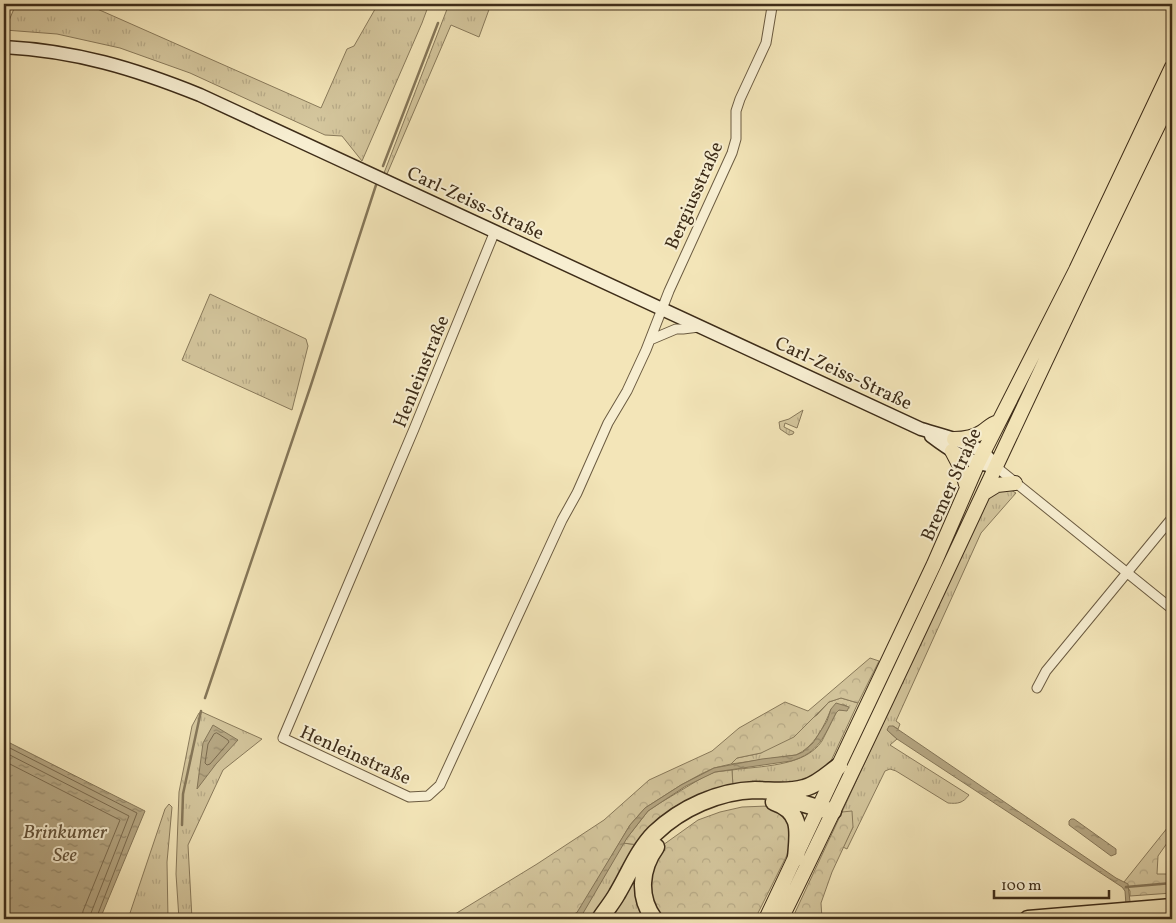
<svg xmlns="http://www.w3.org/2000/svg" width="1176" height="923" font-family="Vollkorn,serif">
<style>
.grass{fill:url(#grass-tufts);stroke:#897a5b}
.forest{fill:url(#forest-crowns);stroke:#897a5b}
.water{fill:url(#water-ripples);stroke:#857658}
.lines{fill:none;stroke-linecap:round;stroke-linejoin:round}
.shore{stroke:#7a6a4e;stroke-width:1}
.stream{stroke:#857658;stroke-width:2.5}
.minor-casing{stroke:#6b5b41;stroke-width:11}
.secondary-casing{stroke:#3e2d19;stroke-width:15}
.primary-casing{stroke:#3e2d19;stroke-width:16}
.motorway-casing{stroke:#3e2d19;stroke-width:19}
.minor{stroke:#f7eed1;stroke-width:9}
.secondary{stroke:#f7eed1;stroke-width:12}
.primary{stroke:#f3e5b8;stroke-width:14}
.motorway{stroke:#f3e5b8;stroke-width:16}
.labels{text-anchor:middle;stroke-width:4;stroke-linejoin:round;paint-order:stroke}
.street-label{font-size:19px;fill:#3e2d19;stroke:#f7eed1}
.water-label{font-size:20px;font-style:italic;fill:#625138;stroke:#f7eed1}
</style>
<defs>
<pattern id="grass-tufts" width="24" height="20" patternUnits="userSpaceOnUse" patternTransform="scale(1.25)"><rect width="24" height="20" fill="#d4c69d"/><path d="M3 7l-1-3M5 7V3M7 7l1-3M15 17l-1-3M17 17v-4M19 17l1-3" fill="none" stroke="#b7aa87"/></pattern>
<pattern id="forest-crowns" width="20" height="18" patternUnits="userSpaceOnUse" patternTransform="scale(1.25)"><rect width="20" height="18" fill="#d4c69d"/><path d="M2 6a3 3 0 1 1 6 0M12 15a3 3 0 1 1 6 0" fill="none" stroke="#b7aa87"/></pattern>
<pattern id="water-ripples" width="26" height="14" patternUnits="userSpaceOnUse" patternTransform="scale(1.25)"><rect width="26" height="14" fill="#b5a682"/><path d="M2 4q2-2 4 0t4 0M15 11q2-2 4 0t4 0" fill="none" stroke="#95886a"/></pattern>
</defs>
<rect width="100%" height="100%" fill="#f3e5b8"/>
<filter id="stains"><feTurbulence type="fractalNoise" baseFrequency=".004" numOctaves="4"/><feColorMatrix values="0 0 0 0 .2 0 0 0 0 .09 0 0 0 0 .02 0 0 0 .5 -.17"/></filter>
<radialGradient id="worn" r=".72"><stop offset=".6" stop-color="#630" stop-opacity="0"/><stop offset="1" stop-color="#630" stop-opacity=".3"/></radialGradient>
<path class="grass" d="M16,4H86L321,108L347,49L354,46L378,4H429L422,23L362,161L342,136L325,135L190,73L120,48L57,34L5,30Z
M449,4H491L479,37L451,25L387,174L384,173Z
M210,294L306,339L308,346L292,410L182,360Z
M803,410L797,428L785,423L784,427L794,432L793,434L789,435L780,429L779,422L789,419Z
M1009,489L1016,493L981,533L896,721L900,724L898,729L893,726L887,730L897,739L890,745L969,795C963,803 958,804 948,803L896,771L890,769L885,771L847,849L843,847L853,827L842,812L958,560L989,498L992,493Z
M841,698L858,703L830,763L823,772L795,785L733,787L732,770C759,766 805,767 822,741C827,732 831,722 836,713L838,710H844L848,707L843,704L831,709C824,727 814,747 796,755L731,764L737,758L761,753L817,715L829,702Z
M202,712L262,739L223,770L188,845L192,919H179L176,874L179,792L192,726L199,713Z
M169,804L172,807L167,862L168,919H128L165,809Z
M623,843L639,845L593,919H579Z
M638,865L647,919H606Z"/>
<path class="forest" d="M870,658L879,661L858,703L841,698L829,702L794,737L761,753L737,758L731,764L714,768L701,774L681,785L645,808L630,825L579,911L566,919H447L537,864L604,820L649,780L712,751L739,728L785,702L808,711Z
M732,770L733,787L639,845L623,843L648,811L660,803L705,776L715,772Z
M768,806L788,817L793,831L787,855L755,919H664L654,910L647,878L663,845L698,820L720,812L742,807Z
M852,811L853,827L832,872L821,903L822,919H792L842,812Z
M1172,822V836L1158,856L1157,874H1172V893L1130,896V891L1124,882Z"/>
<path class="water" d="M836,703L849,707L847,711L839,710L836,713C824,736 819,753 791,761L715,772L686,786L660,803L648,811L627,838L582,915L579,919H573L630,825L645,808L681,785L714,768L762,759L796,755L803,752L813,743L827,721L831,709Z
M213,725L238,740L216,764L197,789L203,743Z
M889,726H893L1116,878L1128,884L1132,919H1127L1125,891L1122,887L897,739L887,730Z
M4,740L145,811L100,919H4Z
M1071,819H1074L1116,849V854L1111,856L1069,825V821Z"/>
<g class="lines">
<path class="shore" d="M217,733L228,740L229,742L210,764L207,765L205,763L208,744L214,734Z
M4,745L137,813L96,919
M4,752L129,816L91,913L90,919
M4,761L120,820L83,911L82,919"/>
<path class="stream" d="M442,6L443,4
M383,166L438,23
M205,698L310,388L376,185
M182,825L183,794L201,711
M1126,887L1172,883"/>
<g class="minor-casing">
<path id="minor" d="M495,231L414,429L283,738L409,797L428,796L440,785L562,520L577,493L608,423L627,391L646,350L669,291L732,153L736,139V111L740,99L766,43L772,7
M650,340L676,329H683L699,327
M995,466L1172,609
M1037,688L1046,671L1172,518"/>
</g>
<g class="secondary-casing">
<path id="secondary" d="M4,47C76,51 133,68 200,95L921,429C941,435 963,440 981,451C987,455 991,461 995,466
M931,436C948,449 966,461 988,465"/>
</g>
<g class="primary-casing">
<path id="primary" d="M954,439C964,439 973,438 982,432C988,428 991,424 998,422
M952,451L962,470L967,488
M984,493L997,485L1015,483
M766,919L934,564L978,463L1076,270L1172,67
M781,919C915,647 1038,369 1172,97"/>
</g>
<g class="motorway-casing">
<path id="motorway" d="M775,798C795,798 813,809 833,811
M774,802C803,812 798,833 796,858
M600,919C605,911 612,903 617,894C629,874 638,850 655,833C681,808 719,791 755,790C771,790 788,793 804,788C817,785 828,774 839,766
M654,919C638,897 640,869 656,847
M1028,919L1172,907"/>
</g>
<use href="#minor" class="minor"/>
<use href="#secondary" class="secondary"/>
<use href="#primary" class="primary"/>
<use href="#motorway" class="motorway"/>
</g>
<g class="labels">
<g class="street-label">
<text transform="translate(693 195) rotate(-66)" y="7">Bergiusstraße</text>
<text transform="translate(476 202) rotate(25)" y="7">Carl-Zeiss-Straße</text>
<text transform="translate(420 371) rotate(-68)" y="7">Henleinstraße</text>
<text transform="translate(844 372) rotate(25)" y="7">Carl-Zeiss-Straße</text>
<text transform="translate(950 484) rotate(-66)" y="7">Bremer Straße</text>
<text transform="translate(356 754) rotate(24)" y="7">Henleinstraße</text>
</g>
<g class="water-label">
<text x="65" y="838">Brinkumer<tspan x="65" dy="23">See</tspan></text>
</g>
</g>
<rect width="1176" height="923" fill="none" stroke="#f3e5b8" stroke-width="20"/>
<rect x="5" y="5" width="1166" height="913" fill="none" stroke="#3e2d19" stroke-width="2.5"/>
<rect x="10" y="10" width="1156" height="903" fill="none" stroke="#3e2d19"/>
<path d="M994 890v8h115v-8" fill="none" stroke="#3e2d19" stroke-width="2.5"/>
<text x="1001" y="890" font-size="15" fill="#3e2d19" stroke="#f7eed1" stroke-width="4" paint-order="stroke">100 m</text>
<rect width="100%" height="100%" filter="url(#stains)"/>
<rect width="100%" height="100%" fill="url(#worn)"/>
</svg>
